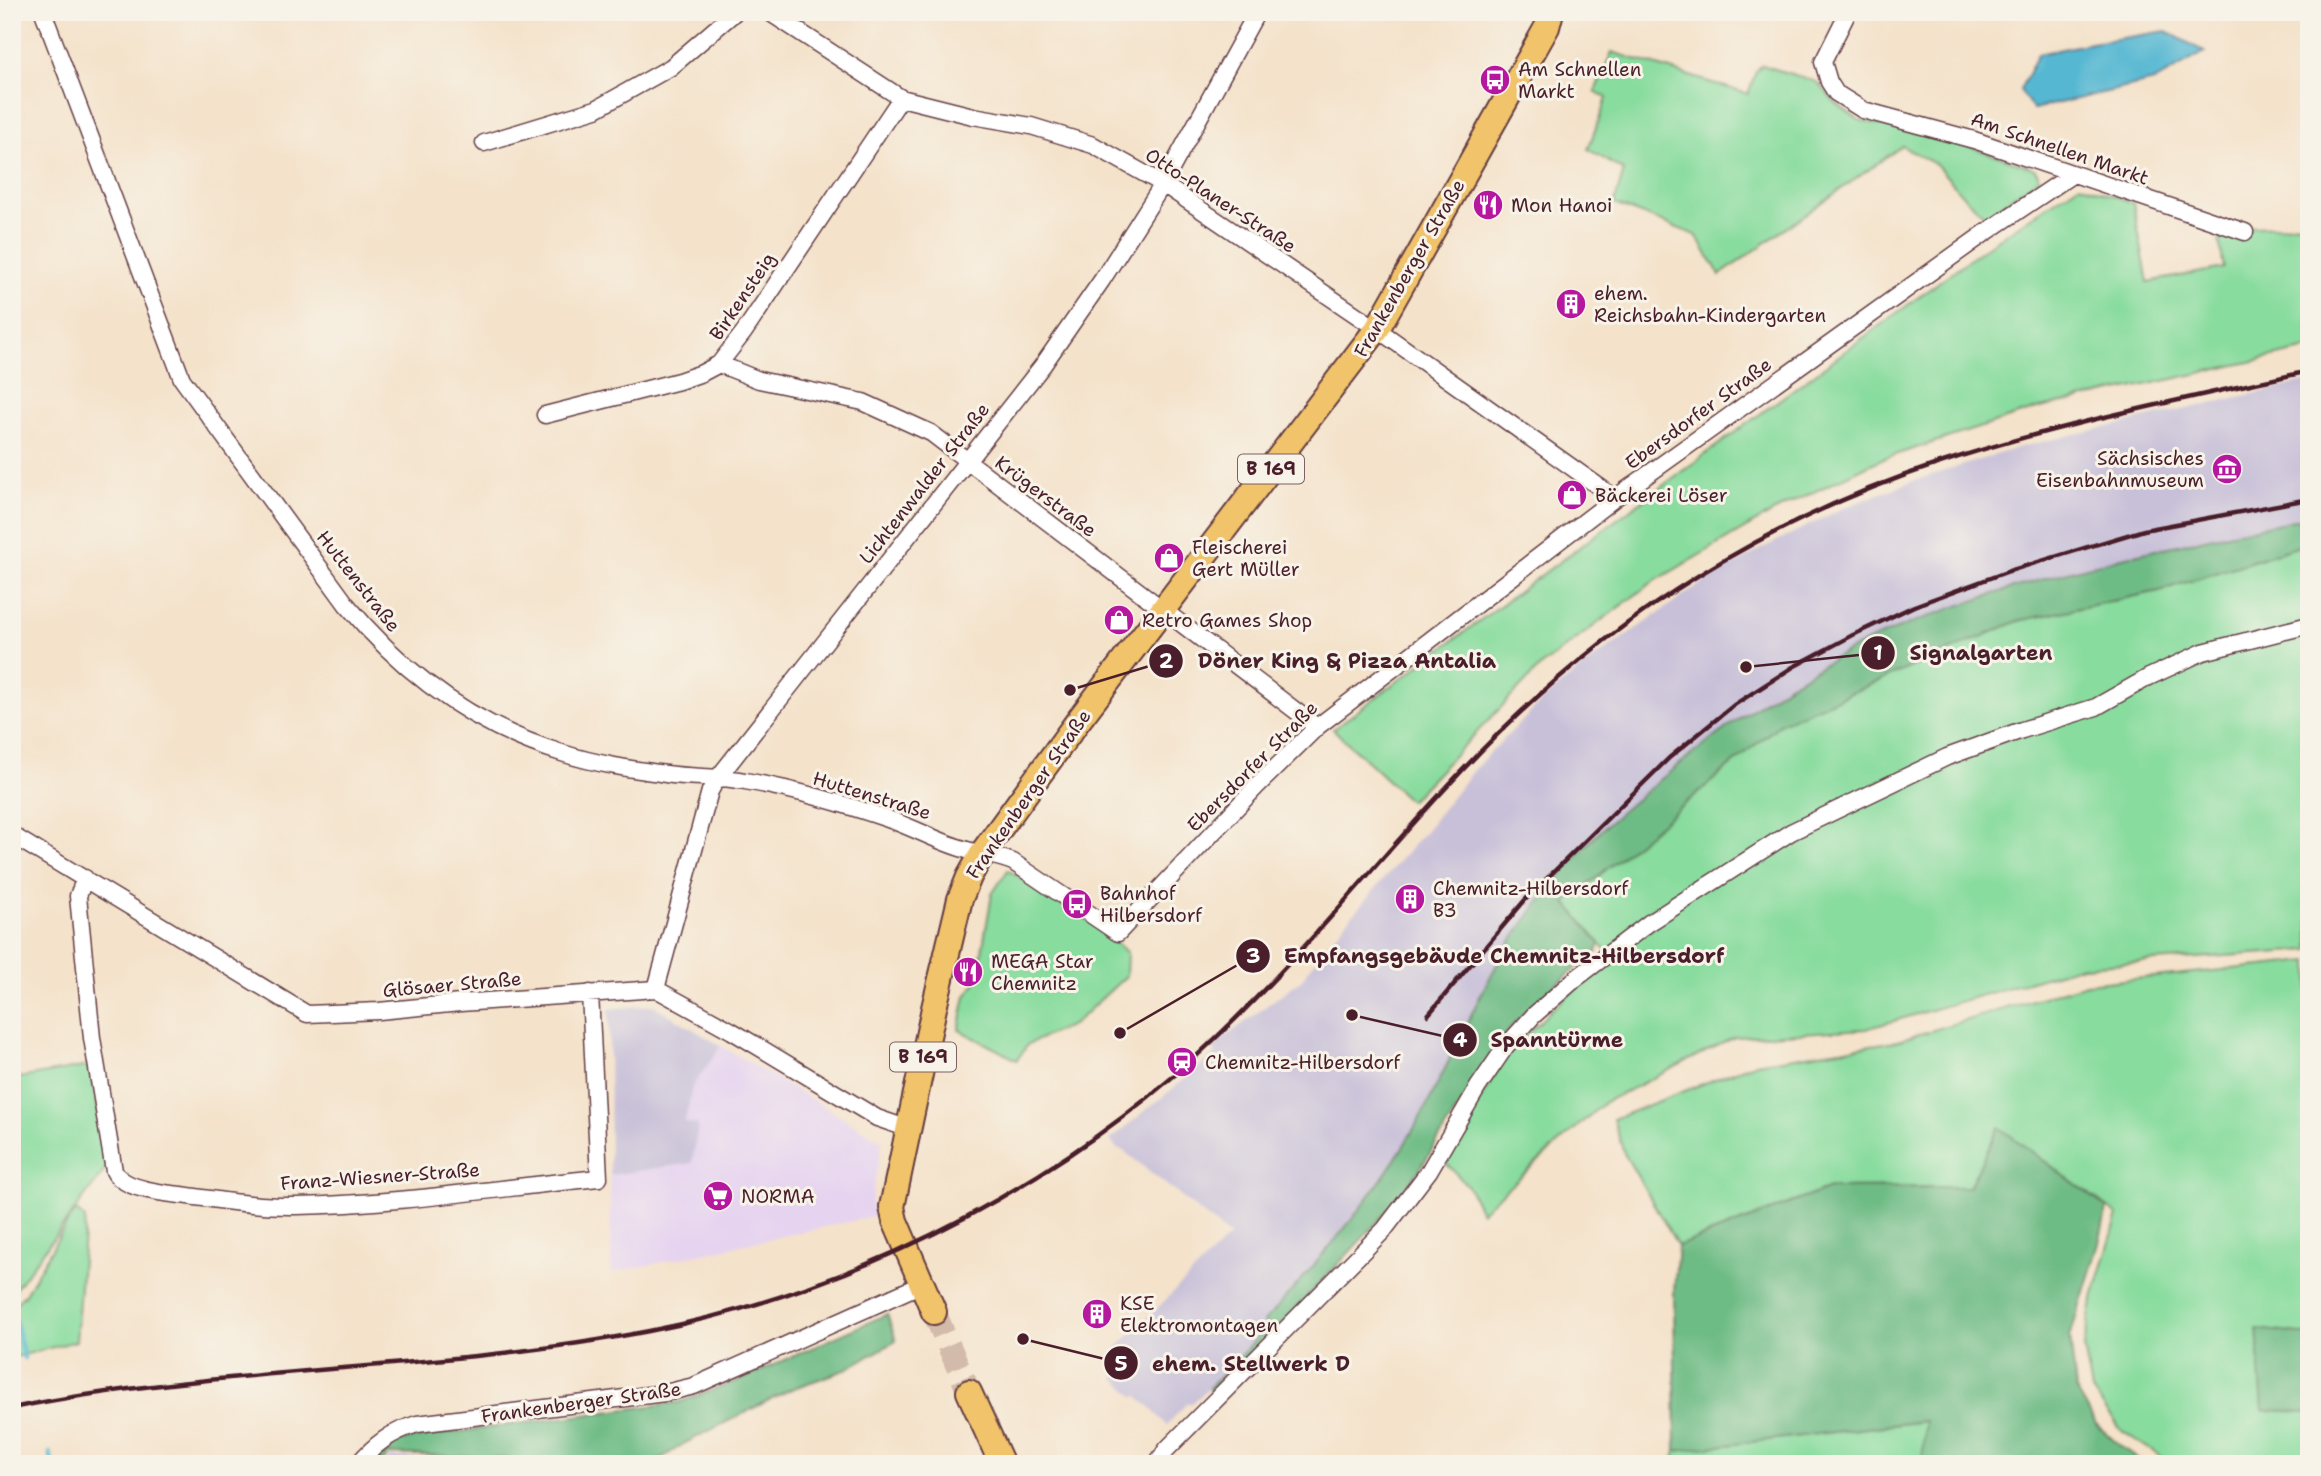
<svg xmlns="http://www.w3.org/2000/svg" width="2321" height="1476" font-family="'Shantell Sans',sans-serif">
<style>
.built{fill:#e6d3f0}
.industrial{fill:#c8c0d8}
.green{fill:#88dc9e;stroke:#697e64;stroke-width:2}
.forest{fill:#6ebc85;stroke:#5c6e58;stroke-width:2}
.water{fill:#54b7d2;stroke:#4f6b7e;stroke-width:2}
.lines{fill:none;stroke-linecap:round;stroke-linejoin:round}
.stream{stroke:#54b7d2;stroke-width:4.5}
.primary-tunnel{stroke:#d2bbaa;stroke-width:24;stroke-dasharray:24 12;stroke-linecap:butt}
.minor-casing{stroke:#643c43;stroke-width:19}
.primary-casing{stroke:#643c43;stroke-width:28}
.minor{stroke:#fff;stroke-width:16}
.primary{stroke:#f1c36a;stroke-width:24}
.rail{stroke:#4a1f2b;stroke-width:4.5}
.labels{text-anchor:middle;stroke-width:6;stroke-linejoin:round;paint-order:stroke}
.shield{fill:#f7f3e8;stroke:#7e5f64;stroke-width:2}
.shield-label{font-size:18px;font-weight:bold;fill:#4a1f2b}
.poi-label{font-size:19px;fill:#4a1f2b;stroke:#f7f3e8;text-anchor:start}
.street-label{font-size:19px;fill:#4a1f2b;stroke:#f7f3e8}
.leader{fill:none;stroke:#4a1f2b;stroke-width:2.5}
.callout-dot{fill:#4a1f2b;stroke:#f7f3e8;stroke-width:2.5}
.mark-label{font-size:21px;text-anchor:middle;font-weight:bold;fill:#fff}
.callout-label{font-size:21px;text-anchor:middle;font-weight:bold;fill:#4a1f2b;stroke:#f7f3e8;stroke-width:6;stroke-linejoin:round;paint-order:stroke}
</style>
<rect width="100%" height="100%" fill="#f7f3e8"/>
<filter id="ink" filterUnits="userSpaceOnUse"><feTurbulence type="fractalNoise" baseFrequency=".0143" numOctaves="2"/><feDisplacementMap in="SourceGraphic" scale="14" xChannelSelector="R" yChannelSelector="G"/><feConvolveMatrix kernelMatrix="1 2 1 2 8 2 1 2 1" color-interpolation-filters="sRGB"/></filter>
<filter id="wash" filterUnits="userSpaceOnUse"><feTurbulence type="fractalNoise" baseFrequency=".00686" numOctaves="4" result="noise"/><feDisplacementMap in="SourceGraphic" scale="28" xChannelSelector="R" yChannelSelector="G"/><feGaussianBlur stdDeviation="1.57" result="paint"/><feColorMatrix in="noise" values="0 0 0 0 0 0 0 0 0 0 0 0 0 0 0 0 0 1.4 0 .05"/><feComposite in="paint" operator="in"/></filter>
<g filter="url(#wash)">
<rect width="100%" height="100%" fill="#f4e2ca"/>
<path class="built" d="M721,1046L882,1141L871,1203L875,1216L611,1273L610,1175L692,1163L685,1122L692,1087Z"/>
<path class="industrial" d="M2309,381V517L2211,537L2056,575L1972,600L1896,629L1804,676L1717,735L1645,792L1602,830L1552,887L1600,943L1597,952L1522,1015L1502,1038L1418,1172L1372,1228L1280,1326L1191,1404L1188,1402L1167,1425L1137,1395L1135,1397L1115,1378L1113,1365L1118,1347L1230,1236L1124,1151L1117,1149L1110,1140L1216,1053L1212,1047L1302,979L1329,942L1426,830L1474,769L1545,698L1586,664L1693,589L1763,548L1843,508L1913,481L2020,447Z
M653,1005L721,1046L692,1087L685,1122L698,1125L692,1163L610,1175L609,1009Z
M390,1457L509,1462L512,1464H385Z"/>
<path class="green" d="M1612,52L1748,94L1756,71L1762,65L1817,82L1837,104L1859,120L1953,141L2036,169L2039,178L1986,216L1966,199L1937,165L1902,146L1720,275L1696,235L1614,204L1624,171L1588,149L1607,98L1595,91Z
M2080,184L2133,203L2148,282L2224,268L2217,228L2284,226L2309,222V349L2040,408L1879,460L1775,511L1650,584L1542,665L1410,801L1333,729L1989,245Z
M2309,543V950L2082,966L1866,1029L1735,1037L1605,1102L1481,1212L1468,1186L1443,1160L1506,1057L1551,1010L1612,958L1566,903L1781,723L2018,621L2159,591Z
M1008,870L1102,929L1127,953L1126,976L1074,1024L1028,1044L1017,1060L959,1030L966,996L977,981L992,894Z
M2309,961V1464H2172L2122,1431L2092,1391L2084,1347L2092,1301L2118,1215L1999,1128L1969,1187L1830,1188L1678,1246L1624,1153L1613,1119L1756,1063L1897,1041L2086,984Z
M90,1066L108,1166L12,1293V1079Z
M77,1211L85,1219L76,1341L12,1358V1307L25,1294L70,1218Z
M1926,1421L1922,1464H1673L1676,1451Z"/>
<path class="forest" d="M2309,517V543L2159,591L2018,621L1781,723L1566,903L1600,943L1597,952L1553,987L1522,1015L1502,1038L1418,1172L1372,1228L1280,1326L1212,1392L1209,1388L1268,1327L1264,1322C1324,1255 1385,1186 1427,1105C1447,1066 1465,1026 1485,987C1493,973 1500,957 1509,944C1530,914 1553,883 1577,856C1604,824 1638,798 1670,772C1740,715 1815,662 1899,628C2031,575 2170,545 2309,517Z
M1999,1127L2107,1208L2099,1243L2070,1337L2076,1389L2096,1424L2120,1446L2145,1464H1922L1925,1421L1676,1451L1674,1291L1678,1246L1830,1188L1969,1187Z
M887,1314L896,1341L842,1371L791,1389L685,1443L653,1464H521L510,1458L389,1454L380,1464H374L394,1442L420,1437L680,1402L745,1378Z
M2257,1329L2309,1335V1412L2263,1410Z"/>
<path class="water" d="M2166,31L2205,52L2154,81L2033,109L2020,90L2038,54L2091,43Z"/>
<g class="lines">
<path class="stream" d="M12,1307L24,1358
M50,1453L53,1464"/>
</g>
</g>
<g filter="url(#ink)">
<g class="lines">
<path class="primary-tunnel" d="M934,1312L969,1392"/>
<g class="minor-casing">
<path id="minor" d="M43,12L182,379L347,605C404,674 476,727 562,753C596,764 631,769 666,774C692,778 719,776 745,781C793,789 842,803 888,819C915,828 940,843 967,850C983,854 998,856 1013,862L1118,933L1257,786L1317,727L1615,498L1985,233L2073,174
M769,12L901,98L973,116L1031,126L1093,145L1163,184L1377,329L1615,498
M1848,12L1823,62L1829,82L1836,93L1863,110L1974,140L2245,232
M484,143L596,109L671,67L735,12
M719,364L759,380L863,402L931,433L1317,727
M545,415L679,381L702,373L719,364L744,332L901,98
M12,835L307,1014L379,1011L460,1003L656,989L732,1031L877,1118L909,1129
M85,878L78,896L92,1038L114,1171C122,1189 162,1193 181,1195C219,1200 259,1207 297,1206C398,1204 499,1188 599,1178L590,993
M656,989L710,791L717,779L1043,365L1102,280L1163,184L1257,12
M358,1464C375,1444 391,1432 417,1424L665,1393L694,1386L922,1284
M1156,1464L1167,1449L1384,1230L1429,1171L1478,1087L1506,1046L1534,1015L1574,980L1649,923L1791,832L1947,757L2022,730L2096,707L2149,677L2203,652L2309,625"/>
</g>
<g class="primary-casing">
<path id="primary" d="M934,1312L895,1221L892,1207L934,1008L960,899L969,877L983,852L1078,721L1377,329L1547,27L1551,12
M969,1392L1002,1464"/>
</g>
<use href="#minor" class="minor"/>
<use href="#primary" class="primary"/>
<path class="rail" d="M1428,1015L1525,900L1669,758L1734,705L1793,667L1853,635L1914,606L2009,571L2144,530L2309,499
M12,1408C222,1366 439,1372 649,1331C760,1309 869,1269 968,1216C1060,1166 1147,1105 1222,1032C1332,926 1422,801 1536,698C1652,592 1791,512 1940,463C2060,423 2186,399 2309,371"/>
</g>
</g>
<defs>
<g id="bus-disc" transform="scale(1.575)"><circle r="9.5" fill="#b5179e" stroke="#f7f3e8"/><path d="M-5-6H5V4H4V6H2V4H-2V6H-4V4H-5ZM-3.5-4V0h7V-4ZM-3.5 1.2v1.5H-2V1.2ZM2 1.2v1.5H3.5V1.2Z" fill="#fff"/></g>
<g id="restaurant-disc" transform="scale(1.575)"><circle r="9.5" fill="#b5179e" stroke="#f7f3e8"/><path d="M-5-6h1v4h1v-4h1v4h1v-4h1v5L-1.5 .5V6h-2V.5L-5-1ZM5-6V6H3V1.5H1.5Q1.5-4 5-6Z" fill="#fff"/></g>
<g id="building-disc" transform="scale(1.575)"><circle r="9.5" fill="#b5179e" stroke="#f7f3e8"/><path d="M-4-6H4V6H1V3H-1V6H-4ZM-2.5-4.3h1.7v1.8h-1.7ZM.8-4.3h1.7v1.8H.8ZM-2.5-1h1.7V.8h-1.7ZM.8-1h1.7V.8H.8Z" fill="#fff"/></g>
<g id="museum-disc" transform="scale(1.575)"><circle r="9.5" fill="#b5179e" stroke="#f7f3e8"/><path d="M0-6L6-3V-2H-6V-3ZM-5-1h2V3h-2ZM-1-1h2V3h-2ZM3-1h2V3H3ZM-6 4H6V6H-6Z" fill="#fff"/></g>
<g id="shop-disc" transform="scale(1.575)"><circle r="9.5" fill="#b5179e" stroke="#f7f3e8"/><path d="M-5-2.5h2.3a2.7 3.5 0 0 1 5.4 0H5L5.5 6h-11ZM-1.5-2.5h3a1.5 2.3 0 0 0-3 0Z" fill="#fff"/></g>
<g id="station-disc" transform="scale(1.575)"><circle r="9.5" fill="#b5179e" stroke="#f7f3e8"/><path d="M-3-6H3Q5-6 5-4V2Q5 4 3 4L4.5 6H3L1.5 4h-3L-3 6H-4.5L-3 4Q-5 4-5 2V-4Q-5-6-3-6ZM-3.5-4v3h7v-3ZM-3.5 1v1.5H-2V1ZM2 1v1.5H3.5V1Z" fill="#fff"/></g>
<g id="supermarket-disc" transform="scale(1.575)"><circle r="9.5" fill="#b5179e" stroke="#f7f3e8"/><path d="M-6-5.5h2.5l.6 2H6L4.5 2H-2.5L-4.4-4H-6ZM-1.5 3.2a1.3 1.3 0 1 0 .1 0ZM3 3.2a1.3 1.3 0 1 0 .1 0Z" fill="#fff"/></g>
</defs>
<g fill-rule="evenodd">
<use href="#bus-disc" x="1495" y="80"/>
<use href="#restaurant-disc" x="1488" y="205"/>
<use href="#building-disc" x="1571" y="304"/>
<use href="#museum-disc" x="2227" y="469"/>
<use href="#shop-disc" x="1572" y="495"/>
<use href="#shop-disc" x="1169" y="558"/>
<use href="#shop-disc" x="1119" y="620"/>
<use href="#building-disc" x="1410" y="899"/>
<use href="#bus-disc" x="1077" y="904"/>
<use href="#restaurant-disc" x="968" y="972"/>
<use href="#station-disc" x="1182" y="1062"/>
<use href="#supermarket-disc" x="718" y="1196"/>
<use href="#building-disc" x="1097" y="1314"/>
</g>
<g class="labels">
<g class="shield">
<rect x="1238" y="454.5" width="66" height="29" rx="5"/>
<rect x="890" y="1042.5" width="66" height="29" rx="5"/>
</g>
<g class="shield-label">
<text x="1271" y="475">B 169</text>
<text x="923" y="1063">B 169</text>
</g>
<g class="poi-label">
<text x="1518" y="76">Am Schnellen<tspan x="1518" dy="22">Markt</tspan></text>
<text x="1511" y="212">Mon Hanoi</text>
<text x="1594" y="300">ehem.<tspan x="1594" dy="22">Reichsbahn-Kindergarten</tspan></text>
<text x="2204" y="465" text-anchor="end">Sächsisches<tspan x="2204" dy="22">Eisenbahnmuseum</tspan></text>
<text x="1595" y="502">Bäckerei Löser</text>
<text x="1192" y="554">Fleischerei<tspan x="1192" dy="22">Gert Müller</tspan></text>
<text x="1142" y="627">Retro Games Shop</text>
<text x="1433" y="895">Chemnitz-Hilbersdorf<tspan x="1433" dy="22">B3</tspan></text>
<text x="1100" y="900">Bahnhof<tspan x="1100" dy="22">Hilbersdorf</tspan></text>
<text x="991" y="968">MEGA Star<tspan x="991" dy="22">Chemnitz</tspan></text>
<text x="1205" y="1069">Chemnitz-Hilbersdorf</text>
<text x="741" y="1203">NORMA</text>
<text x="1120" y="1310">KSE<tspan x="1120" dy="22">Elektromontagen</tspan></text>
</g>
<g class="street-label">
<text transform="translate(2060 148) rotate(19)" y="7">Am Schnellen Markt</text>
<text transform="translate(1221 200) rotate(33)" y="7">Otto-Planer-Straße</text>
<text transform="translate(1409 268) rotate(-60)" y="7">Frankenberger Straße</text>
<text transform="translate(742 296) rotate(-56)" y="7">Birkensteig</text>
<text transform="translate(1698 413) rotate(-36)" y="7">Ebersdorfer Straße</text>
<text transform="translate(924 483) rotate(-52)" y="7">Lichtenwalder Straße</text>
<text transform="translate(1046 496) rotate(37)" y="7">Krügerstraße</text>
<text transform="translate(359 581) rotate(52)" y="7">Huttenstraße</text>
<text transform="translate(1252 766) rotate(-45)" y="7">Ebersdorfer Straße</text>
<text transform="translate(1028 794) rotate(-55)" y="7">Frankenberger Straße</text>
<text transform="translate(872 795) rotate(17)" y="7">Huttenstraße</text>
<text transform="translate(452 984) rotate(-5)" y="7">Glösaer Straße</text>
<text transform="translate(380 1176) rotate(-4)" y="7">Franz-Wiesner-Straße</text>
<text transform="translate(581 1402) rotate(-8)" y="7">Frankenberger Straße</text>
</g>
</g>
<path class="leader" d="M1746 667L1878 653M1070 690L1166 661M1120 1033L1253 956M1352 1015L1460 1040M1023 1339L1121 1363"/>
<g class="callout-dot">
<circle cx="1746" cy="667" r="7"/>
<circle cx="1070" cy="690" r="7"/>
<circle cx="1120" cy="1033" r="7"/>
<circle cx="1352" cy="1015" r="7"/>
<circle cx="1023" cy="1339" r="7"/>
<circle cx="1878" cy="653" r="18"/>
<circle cx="1166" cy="661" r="18"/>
<circle cx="1253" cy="956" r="18"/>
<circle cx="1460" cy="1040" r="18"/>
<circle cx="1121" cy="1363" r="18"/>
</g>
<g class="mark-label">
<text x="1878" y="660">1</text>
<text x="1166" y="668">2</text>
<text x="1253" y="963">3</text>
<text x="1460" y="1047">4</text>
<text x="1121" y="1371">5</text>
</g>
<g class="callout-label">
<text x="1981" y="660">Signalgarten</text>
<text x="1347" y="668">Döner King &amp; Pizza Antalia</text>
<text x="1504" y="963">Empfangsgebäude Chemnitz-Hilbersdorf</text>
<text x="1557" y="1047">Spanntürme</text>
<text x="1251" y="1371">ehem. Stellwerk D</text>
</g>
<rect width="2321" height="1476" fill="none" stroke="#f7f3e8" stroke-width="42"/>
</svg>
